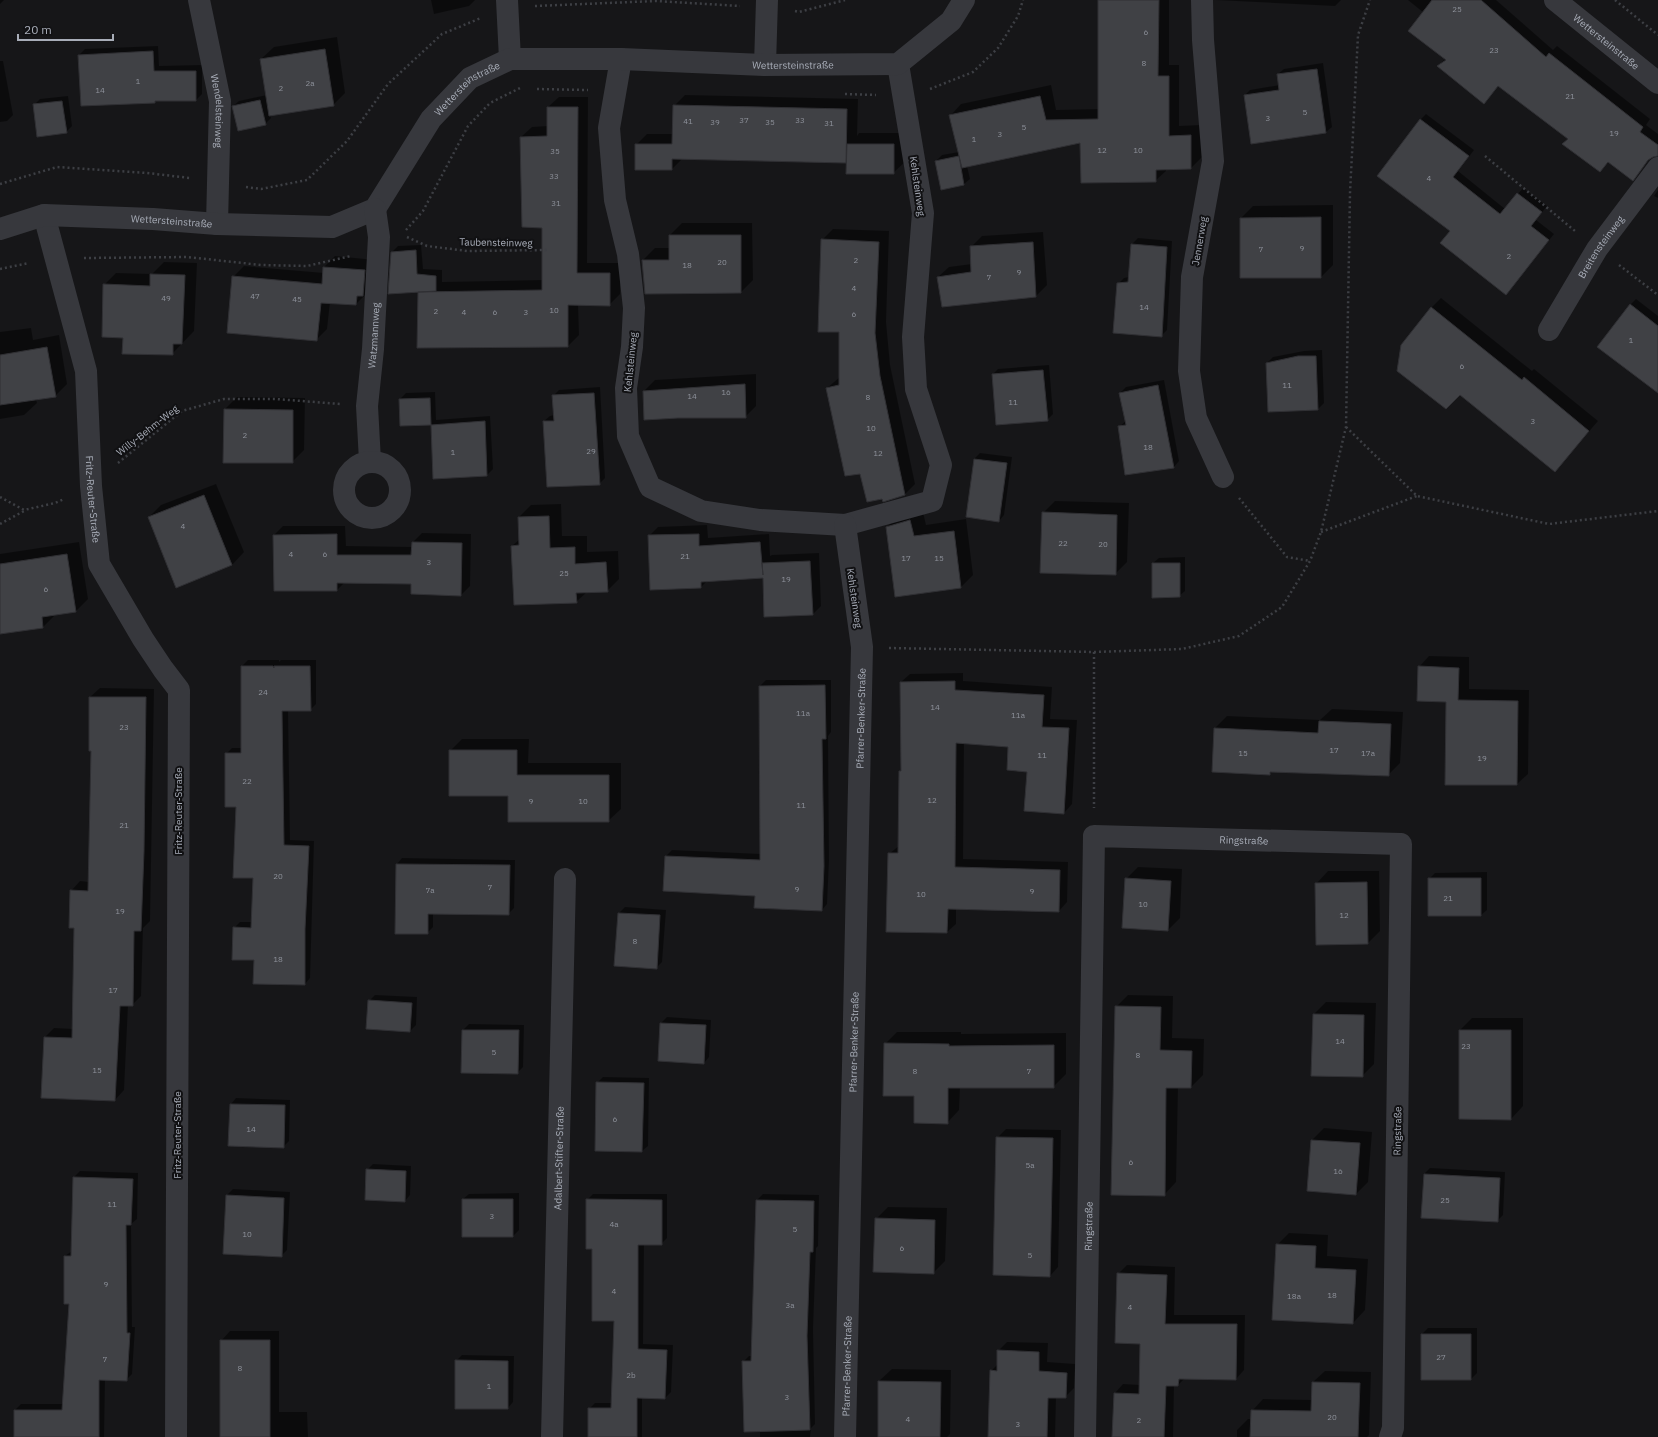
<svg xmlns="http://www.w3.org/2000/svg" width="1658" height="1437" font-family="'IBM Plex Sans',sans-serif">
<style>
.shadow{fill:#0007}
.building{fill:#404145;stroke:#303034}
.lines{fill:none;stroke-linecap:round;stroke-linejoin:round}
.path{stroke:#3d3f44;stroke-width:2.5;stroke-dasharray:2 3;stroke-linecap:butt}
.street{stroke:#37383d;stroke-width:22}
.labels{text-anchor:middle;stroke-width:4;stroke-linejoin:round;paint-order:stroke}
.number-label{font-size:8px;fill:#8e929b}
.street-label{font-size:10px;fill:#a8adb8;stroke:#111113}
</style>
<rect width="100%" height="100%" fill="#161618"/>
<path class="shadow" d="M0,0H4L0,4Z
M431,0H475L469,6L434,14Z
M1099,0H1169V65H1179V126L1201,125L1202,157L1191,168H1166V171L1155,181L1081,142L967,166L970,179L964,184L941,188L936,161L942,155L959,152L951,115L961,104L1051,85L1056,110L1099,109Z
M1216,0H1341L1335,6Z
M1408,0H1496L1553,50L1557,46L1650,119L1646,125L1658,134V155L1652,156L1633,179L1609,162L1600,171L1569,139L1499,85L1484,102L1438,66L1446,58L1424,13Z
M337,37L345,93L333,105L270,115L271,118L265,124L233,106L239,101L267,95L261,59L274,47Z
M158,46L159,66L202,65V94L196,100H156L155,102L79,55L85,49Z
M0,61H3L13,115L7,121L0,122Z
M1323,63L1332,127L1326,132L1245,95L1250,90L1280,85L1278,74L1284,69Z
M685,95L858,99L857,136L859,133H905V162L893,173L847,160L845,162L683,158L672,169L636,145L647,134H673L674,106Z
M68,96L72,126L66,132L34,105L40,99Z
M559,97H588L587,263H620V294L609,305L578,304L579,335L568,346L418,347L419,291L392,252L398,246L421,245L423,269L442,270V282L543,280V227L521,137L532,127L548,126V107Z
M1426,114L1474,150L1458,171L1505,209L1523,188L1547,206L1536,220L1554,234L1506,294L1451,230L1420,120Z
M1658,190V198L1654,196Z
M1333,205V265L1321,277L1241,218L1253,206Z
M682,223H752L753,280L741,292L643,260L655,248H670V235Z
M833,229L889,231L886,322L890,365L915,484L904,495L861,473L827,388L840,377V331L822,240Z
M1043,232L1047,285L1036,296L943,306L938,277L949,267L972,264L971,247L982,236Z
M1138,238L1172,241L1167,330L1161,336L1118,284L1124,278L1129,277L1132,244Z
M335,256L375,260L367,293L356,304L330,302L327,329L316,340L233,277L244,266L324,273V267Z
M164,262L197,263L194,331L172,354L124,337L104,285L116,273L152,274Z
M1441,298L1532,371L1534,369L1598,421L1555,471L1431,308Z
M1636,299L1658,316V379L1630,305Z
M31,328L33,340L59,335L67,384L55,396L36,399L37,403L24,415L0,419V332Z
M1322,350L1324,403L1318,409L1267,363L1273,357L1304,351Z
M1049,365L1053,414L1047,420L993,374L998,369Z
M756,374V406L745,417L644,391L655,380Z
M1164,380L1179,461L1174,467L1119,427L1126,421L1120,393L1126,387Z
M600,387L605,478L599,484L544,421L550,416L555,415L553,396L559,390Z
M435,392L436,420L490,416L493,469L487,475L433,478L432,424L401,425L400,399L406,393Z
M237,397L305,398L304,450L292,462L225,409Z
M980,453L1012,457L1004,515L999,521L974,459Z
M216,484L244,552L232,565L177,586L149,517L161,505Z
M1055,501L1129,503L1127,562L1115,574L1043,513Z
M561,504L562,536H587V552L618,551L619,579L607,591L587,592L576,602L512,546L520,539L519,517L531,505Z
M922,508L926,525L966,519L973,575L961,587L887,527L899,515Z
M707,525L708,538L769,534L770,556L772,555L819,553L821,606L812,615L764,576L707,581L701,587L649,536L658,527Z
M283,526H345L346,546L413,547V542L422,533L471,534L470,586L461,595L412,583H344L337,590L274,535Z
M79,542L88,599L76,611L56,614L43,627L0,633V554Z
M1185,557V591L1179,596L1153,563L1159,558Z
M1429,656L1469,657V689L1529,690L1528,774L1517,784L1419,667Z
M248,660H279V662L281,660H316V704L310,710H288L290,840L314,841L310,978L305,984L255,959L234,928L240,922H252L254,878L226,754L232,748H242V666Z
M963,673V681L1052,687L1050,719L1077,720L1072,804L1064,813L1028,771L1009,746L964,742L963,859L1068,862L1067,902L1059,911L956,908V924L947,932L889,854L900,845V771L902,769L901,682L910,674Z
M766,680H831V732L828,736L829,860L827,904L822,910L756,895L666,856L672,850L761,854L760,686Z
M100,688L154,689L150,921L143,928L141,996L132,1005H128L124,1090L115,1100L45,1037L54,1028L74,1029L75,927L71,891L80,881L89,882L92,750L90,697Z
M1332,709L1403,712L1400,763L1388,775L1273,771L1269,774L1215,728L1227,716L1320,720Z
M462,739H529L528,763H621V809L608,821L509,795L450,751Z
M402,858L515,860L514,908L508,914L433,913V927L427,933H396L397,864Z
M1138,867L1182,869L1180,918L1168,930L1126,879Z
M1328,871H1379L1380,931L1368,943L1317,944L1316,884Z
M1487,872V910L1481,915L1429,879L1435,873Z
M625,907L666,910L662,962L656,968L619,913Z
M375,995L417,997L416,1025L410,1031L369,1001Z
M1128,995L1173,996L1172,1038L1204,1039L1203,1075L1191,1087H1178L1176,1182L1164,1195L1116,1007Z
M1326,1002L1376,1003L1374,1064L1362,1076L1314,1014Z
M667,1017L711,1020L709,1057L704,1063L661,1023Z
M1472,1018H1523V1106L1511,1119L1460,1030Z
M469,1024L524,1025L523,1067L517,1073L462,1072L463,1030Z
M897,1032H961V1034L1066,1033V1074L1054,1086L960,1087L959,1110L947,1123L915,1095L885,1044Z
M603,1077L649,1078L648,1146L642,1151L597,1083Z
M236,1098L290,1100L289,1141L283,1147L231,1104Z
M1324,1128L1372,1132L1368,1182L1356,1194L1312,1140Z
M1006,1129L1061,1130L1058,1267L1050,1276L997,1138Z
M373,1164L411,1166L410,1195L405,1201L367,1170Z
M1430,1168L1505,1172L1503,1215L1497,1221L1424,1174Z
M80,1171L138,1173L137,1219L131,1224L132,1327H135L132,1374L126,1380L105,1379L104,1437H15V1410L21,1404H64L70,1303L65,1256L72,1251L74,1177Z
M233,1189L290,1192L287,1250L281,1256L227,1195Z
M519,1193V1230L513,1236H463V1199L469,1194Z
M593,1194H667V1238L661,1244H644L643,1344L673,1345L671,1392L665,1398L642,1397V1437H589V1409L595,1403H612L615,1320L593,1248L587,1200Z
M763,1194L819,1195L818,1246L816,1248L813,1329L815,1424L811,1428L810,1437H760V1431L743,1362L749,1356H752L757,1200Z
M888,1207L947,1208L945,1261L933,1273L876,1219Z
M1289,1233L1328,1235L1327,1256L1368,1259L1365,1310L1353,1323L1277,1245Z
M1127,1265L1175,1267L1174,1315H1245L1244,1370L1236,1379L1185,1378L1178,1385H1174L1173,1437H1113L1115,1393L1123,1384L1140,1385L1141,1343L1118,1274Z
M1428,1328H1477V1373L1471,1379L1422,1334Z
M230,1331H279V1412H307L308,1437H220L221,1341Z
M1007,1342L1048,1343L1047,1362L1075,1364L1074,1388L1065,1397H1056L1055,1437H989L991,1371L998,1364V1351Z
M462,1355L514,1356L513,1402L508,1408L456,1361Z
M892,1369L951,1370L950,1434L947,1437H879V1381Z
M1325,1371L1371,1372L1369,1435L1367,1437H1237V1430L1248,1419H1252V1411L1263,1399L1313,1400V1382Z"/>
<path class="building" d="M1098,0H1159L1158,76H1169V136L1191,135V169L1156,170V182L1081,183L1080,143L962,168L949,115L1040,96L1046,120L1098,119Z
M1432,0H1481L1546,57L1549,53L1643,127L1640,132L1658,145V156L1653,157L1648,160L1633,181L1608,162L1600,172L1562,144L1568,139L1498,86L1484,104L1437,66L1446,60L1408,31Z
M325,49L334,106L269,116L260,59Z
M153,51L154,71H196V101H155V103L81,106L78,55Z
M1317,69L1326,133L1251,144L1244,95L1279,90L1277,74Z
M260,100L266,125L238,131L232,106Z
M62,101L67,133L37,137L33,104Z
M673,105L847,109L846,163L672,159V170H635V144H672Z
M547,107H578L577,273H610V306L568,305V347L417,348L418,292L542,290V228L522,227L520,137L547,136Z
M1420,119L1469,156L1453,177L1500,214L1517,193L1542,212L1531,226L1549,240L1506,295L1440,243L1450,231L1377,176Z
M847,144H894V174H846Z
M959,156L964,185L941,190L935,161Z
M1321,217V278H1240V218Z
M669,235H741V293L645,294L642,260H669Z
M821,239L879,242L875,333L880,376L905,495L883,502L882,499L867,502L860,474L845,476L826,388L839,385V332H818Z
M1033,242L1036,297L942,307L937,277L971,272L970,246Z
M1131,244L1167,247L1162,337L1113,333L1117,283L1128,282Z
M416,250L417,274L436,276V291L388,294L391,252Z
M323,267L365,270L363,296H357L356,305L321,303L317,341L227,333L232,276L322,284Z
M150,274L185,275L182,344H173V355L122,354L123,338L102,337L103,284L150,286Z
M1630,304L1658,326V393L1597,347Z
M1431,307L1522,380L1524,377L1589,431L1555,472L1460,395L1446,409L1397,371L1401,345Z
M47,347L56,397L0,405V355Z
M1298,356H1316L1318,410L1268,412L1266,363Z
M1043,370L1048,421L996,425L992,374Z
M745,384L746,418H678L644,420L643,391Z
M1158,385L1174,468L1125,475L1118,426L1126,425L1119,393Z
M594,393L600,485L547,487L543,421H554L552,395Z
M430,398L431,425L400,426L399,399Z
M224,409L293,410V463H223Z
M485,421L487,476L433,479L431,425Z
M974,459L1007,463L999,522L966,517Z
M204,495L232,565L176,588L148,517Z
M1042,512L1117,515L1116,575L1040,573Z
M549,516L550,548L575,547V564L606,562L608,592L576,593L577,603L514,605L511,546L519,545L518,517Z
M910,520L914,536L954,531L961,588L895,597L886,527Z
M337,534V555H411L412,542L462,543L461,596L411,594V584L337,583V591H274L273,535Z
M699,534V546L760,542L763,575L762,563L810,561L813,615L764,617L763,578L701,582V588L650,590L648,535Z
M67,554L76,612L42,617L43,628L0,634V564Z
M1152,563H1180V597L1152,598Z
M241,666H273L274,668V666H310L311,711H282L284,845L309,846L305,929V985L253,984L254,960H232L233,927L251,928L253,878H233L236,807H225V753H241Z
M1418,666L1459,668L1458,700L1518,701L1517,785H1445L1446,702L1417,701Z
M955,681V690L1044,695L1042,727L1069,728L1064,814L1024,811L1027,772L1007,770L1008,747L956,743L955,867L1060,870L1059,912L948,909L947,933L886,932L888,853H898L899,771H901L900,682Z
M825,685L826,739H822L824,866L822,911L754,908L755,896L663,891L665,856L760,860L759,686Z
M89,697H146L144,851L141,931H134L133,1006H120L115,1101L41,1098L44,1037L72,1038L74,928H69L70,890L88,891L91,751H89Z
M1319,721L1391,724L1389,776L1270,772V775L1212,772L1214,728L1318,733Z
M449,750H517V775H609V822H508V796H449Z
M396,864L510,865L509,915L428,914V934H395Z
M1125,878L1171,881L1168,931L1122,928Z
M1428,878H1481V916H1428Z
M1367,882L1368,944L1316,945L1315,883Z
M618,913L660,915L657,969L614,966Z
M368,1000L412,1003L410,1032L366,1029Z
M1115,1006L1161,1007L1160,1050L1192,1051L1191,1088H1166L1165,1196L1111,1195Z
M1313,1014L1364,1015L1363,1077L1311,1076Z
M660,1023L706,1025L704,1064L658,1061Z
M462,1030H519L518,1074L461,1073Z
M1459,1030H1511V1120L1459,1119Z
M884,1043L949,1044V1046L1054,1045V1088H948V1124L914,1123V1096H883Z
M596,1082L644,1083L642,1152L595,1151Z
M230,1104L285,1105L284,1148L228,1146Z
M996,1137L1053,1138L1050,1277L993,1275Z
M1311,1140L1360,1143L1356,1195L1307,1191Z
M366,1169L406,1171L405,1202L365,1200Z
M1424,1174L1500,1178L1498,1222L1421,1218Z
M73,1177L133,1179L131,1225H126L127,1333H130L127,1381L99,1380V1437H14V1410H62L69,1304H64V1256H71Z
M226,1195L284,1198L282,1257L223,1254Z
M462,1199H513V1237H462Z
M586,1199L662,1200V1245H638V1349L667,1350L665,1399L637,1398V1437H588V1408H611L614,1321H592V1249H586Z
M756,1200L814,1201L813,1252H810L807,1336L810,1430L744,1432L742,1361H751Z
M875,1218L935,1220L934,1274L873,1272Z
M1276,1244L1316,1246L1315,1268L1356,1270L1353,1324L1272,1320Z
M1117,1273L1167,1275L1165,1324H1237L1236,1380L1179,1379L1178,1386H1166L1164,1437H1112L1114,1393L1139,1394L1140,1344L1115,1343Z
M1421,1334H1471V1380H1421Z
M220,1340H270V1437H220Z
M997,1350L1039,1352V1371L1067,1373L1066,1398H1048L1047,1437H988L990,1370L997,1371Z
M455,1360L508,1361V1409H455Z
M878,1381L941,1382L940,1437H878Z
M1312,1382L1360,1383L1358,1437H1250L1251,1410L1311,1411Z"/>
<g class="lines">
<path class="path" d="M1615,0L1658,35
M535,6L656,1L740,6
M795,11L799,12L845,0
M537,89L588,90
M930,89L973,72L998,48L1018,16L1023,0
M845,94L876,95
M1485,156L1575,231
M0,184L57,167L147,173L190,178
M246,187L261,189L307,180L347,141L388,84L442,34L481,18
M406,230L423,211L468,126L490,103L520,88
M407,237L427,246L467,251L549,250
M84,258L187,257L261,265L307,266L351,256
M1619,265L1658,295
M0,269L29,263
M1346,427L1417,496L1549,524L1658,511
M118,463L182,411L224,399H276L340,404
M0,497L24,510L55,503L64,499
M1239,498L1287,557L1310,561
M0,524L24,511
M1321,532L1417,496
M889,648L1094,652L1182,649L1239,636L1282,607L1310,561L1321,532L1346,427L1350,193L1358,35L1370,0
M1094,652V808"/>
<g class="street">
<path id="s1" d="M199,0L220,101L217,224"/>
<path d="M507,0L510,59"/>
<path d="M1202,0L1203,40L1213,161L1192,277L1189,371L1196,418L1223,477"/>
<path id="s2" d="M1555,0L1658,83"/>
<path d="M621,59L609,128L615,200L628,254L634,308L632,347L626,388L628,436L650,487L701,511L760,520L845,525L932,501L941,465L916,389L913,337L923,213L898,64"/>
<path d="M765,65L767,0"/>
<path id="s3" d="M44,215L86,371L91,486L99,564L143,639L163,669L179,690L176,1437"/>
<path id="s4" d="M0,229L44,215L153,219L217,224L332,227L375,209L431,119L470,78L510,59H621L765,65L898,64L951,21L964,0"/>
<path id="s5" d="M1549,330L1597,249L1658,168"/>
<path id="s6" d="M370,461L367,406L373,349L379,237L375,209"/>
<circle cx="372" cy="490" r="28"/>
<path id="s7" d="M552,1437L565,879"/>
<path id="s8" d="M845,1437L862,647L845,525"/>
<path id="s9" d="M1085,1437L1094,836L1401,844L1393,1428L1390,1437"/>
</g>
</g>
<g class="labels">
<g class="number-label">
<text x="1457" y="12">25</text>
<text x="1146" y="35">6</text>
<text x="1494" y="53">23</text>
<text x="1144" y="66">8</text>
<text x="138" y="84">1</text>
<text x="310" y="86">2a</text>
<text x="281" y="91">2</text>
<text x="100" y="93">14</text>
<text x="1570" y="99">21</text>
<text x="1305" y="115">5</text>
<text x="1268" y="121">3</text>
<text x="744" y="123">37</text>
<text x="800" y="123">33</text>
<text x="688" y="124">41</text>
<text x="715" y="125">39</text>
<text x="770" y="125">35</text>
<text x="829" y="126">31</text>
<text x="1024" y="130">5</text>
<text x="1614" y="136">19</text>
<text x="1000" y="137">3</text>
<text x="974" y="142">1</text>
<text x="1102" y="153">12</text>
<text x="1138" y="153">10</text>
<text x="555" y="154">35</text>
<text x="554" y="179">33</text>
<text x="1429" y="181">4</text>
<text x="556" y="206">31</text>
<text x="1302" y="251">9</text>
<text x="1261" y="252">7</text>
<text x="1509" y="259">2</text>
<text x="856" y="263">2</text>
<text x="722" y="265">20</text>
<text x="687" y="268">18</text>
<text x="1019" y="275">9</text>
<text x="989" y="280">7</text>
<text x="854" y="291">4</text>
<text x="255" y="299">47</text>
<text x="166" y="301">49</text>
<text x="297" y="302">45</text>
<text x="1144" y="310">14</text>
<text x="554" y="313">10</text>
<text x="436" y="314">2</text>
<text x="464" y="315">4</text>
<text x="495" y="315">6</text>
<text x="526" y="315">3</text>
<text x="854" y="317">6</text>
<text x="1631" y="343">1</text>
<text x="1462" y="369">6</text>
<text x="1287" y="388">11</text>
<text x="726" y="395">16</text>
<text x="692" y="399">14</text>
<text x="868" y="400">8</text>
<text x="1013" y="405">11</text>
<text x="1533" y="424">3</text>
<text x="871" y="431">10</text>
<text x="245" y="438">2</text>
<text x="1148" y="450">18</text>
<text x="591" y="454">29</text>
<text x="453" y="455">1</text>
<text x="878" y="456">12</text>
<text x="183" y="529">4</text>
<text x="1063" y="546">22</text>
<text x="1103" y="547">20</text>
<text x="291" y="557">4</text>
<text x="325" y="557">6</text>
<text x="685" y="559">21</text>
<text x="906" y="561">17</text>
<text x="939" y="561">15</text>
<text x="429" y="565">3</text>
<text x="564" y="576">25</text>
<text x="786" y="582">19</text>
<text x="46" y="592">6</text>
<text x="263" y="695">24</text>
<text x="935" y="710">14</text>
<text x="803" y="716">11a</text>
<text x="1018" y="718">11a</text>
<text x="124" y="730">23</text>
<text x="1334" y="753">17</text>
<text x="1243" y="756">15</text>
<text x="1368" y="756">17a</text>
<text x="1042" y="758">11</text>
<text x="1482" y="761">19</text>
<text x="247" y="784">22</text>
<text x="932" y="803">12</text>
<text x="531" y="804">9</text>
<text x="583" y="804">10</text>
<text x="801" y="808">11</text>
<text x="124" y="828">21</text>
<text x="278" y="879">20</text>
<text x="490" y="890">7</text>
<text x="797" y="892">9</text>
<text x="430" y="893">7a</text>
<text x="1032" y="894">9</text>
<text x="921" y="897">10</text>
<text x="1448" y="901">21</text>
<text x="1143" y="907">10</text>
<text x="120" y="914">19</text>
<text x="1344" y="918">12</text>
<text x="635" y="944">8</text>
<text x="278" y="962">18</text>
<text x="113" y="993">17</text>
<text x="1340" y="1044">14</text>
<text x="1466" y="1049">23</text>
<text x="494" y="1055">5</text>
<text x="1138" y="1058">8</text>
<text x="97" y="1073">15</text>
<text x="915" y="1074">8</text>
<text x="1029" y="1074">7</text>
<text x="615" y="1122">6</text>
<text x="251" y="1132">14</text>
<text x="1131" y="1165">6</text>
<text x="1030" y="1168">5a</text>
<text x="1338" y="1174">16</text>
<text x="1445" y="1203">25</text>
<text x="112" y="1207">11</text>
<text x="492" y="1219">3</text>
<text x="614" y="1227">4a</text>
<text x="795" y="1232">5</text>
<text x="247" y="1237">10</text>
<text x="902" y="1251">6</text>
<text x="1030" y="1258">5</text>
<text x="106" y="1287">9</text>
<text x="614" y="1294">4</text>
<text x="1332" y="1298">18</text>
<text x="1294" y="1299">18a</text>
<text x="790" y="1308">3a</text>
<text x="1130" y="1310">4</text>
<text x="1441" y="1360">27</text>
<text x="105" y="1362">7</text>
<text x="240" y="1371">8</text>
<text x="631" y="1378">2b</text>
<text x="489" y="1389">1</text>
<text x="787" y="1400">3</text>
<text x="1332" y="1420">20</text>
<text x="908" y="1422">4</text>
<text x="1139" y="1423">2</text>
<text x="1018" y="1427">3</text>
</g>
<g class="street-label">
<text dy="4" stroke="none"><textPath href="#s2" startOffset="66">Wettersteinstraße</textPath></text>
<text dy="4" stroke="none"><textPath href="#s4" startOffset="871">Wettersteinstraße</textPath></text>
<text dy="4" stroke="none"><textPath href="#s4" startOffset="535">Wettersteinstraße</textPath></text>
<text dy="4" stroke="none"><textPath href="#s1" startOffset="113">Wendelsteinweg</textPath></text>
<text transform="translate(918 186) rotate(82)" y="4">Kehlsteinweg</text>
<text dy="4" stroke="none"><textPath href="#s4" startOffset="174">Wettersteinstraße</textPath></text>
<text transform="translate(1199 241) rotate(-80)" y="4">Jennerweg</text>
<text transform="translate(496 242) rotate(1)" y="4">Taubensteinweg</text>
<text dy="4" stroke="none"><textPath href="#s5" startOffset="98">Breitensteinweg</textPath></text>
<text dy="4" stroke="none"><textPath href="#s6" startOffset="126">Watzmannweg</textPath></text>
<text transform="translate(630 362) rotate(-84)" y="4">Kehlsteinweg</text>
<text transform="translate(147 430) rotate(-38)" y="4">Willy-Behm-Weg</text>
<text dy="4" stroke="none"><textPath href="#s3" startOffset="290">Fritz-Reuter-Straße</textPath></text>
<text transform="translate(855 598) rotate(82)" y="4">Kehlsteinweg</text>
<text dy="4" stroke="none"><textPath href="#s8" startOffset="719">Pfarrer-Benker-Straße</textPath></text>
<text transform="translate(178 811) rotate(-90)" y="4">Fritz-Reuter-Straße</text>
<text dy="4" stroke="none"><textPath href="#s9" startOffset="751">Ringstraße</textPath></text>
<text dy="4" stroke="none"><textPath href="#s8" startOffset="395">Pfarrer-Benker-Straße</textPath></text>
<text transform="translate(1397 1131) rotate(-89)" y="4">Ringstraße</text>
<text transform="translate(177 1135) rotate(-90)" y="4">Fritz-Reuter-Straße</text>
<text dy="4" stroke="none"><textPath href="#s7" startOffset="279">Adalbert-Stifter-Straße</textPath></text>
<text dy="4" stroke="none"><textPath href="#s9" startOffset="211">Ringstraße</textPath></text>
<text dy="4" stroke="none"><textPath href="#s8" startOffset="71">Pfarrer-Benker-Straße</textPath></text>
</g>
</g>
<path d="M18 34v6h95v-6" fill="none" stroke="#a8adb8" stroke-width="2"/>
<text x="24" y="34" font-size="12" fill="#a8adb8" stroke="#111113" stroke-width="3" paint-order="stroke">20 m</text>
</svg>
